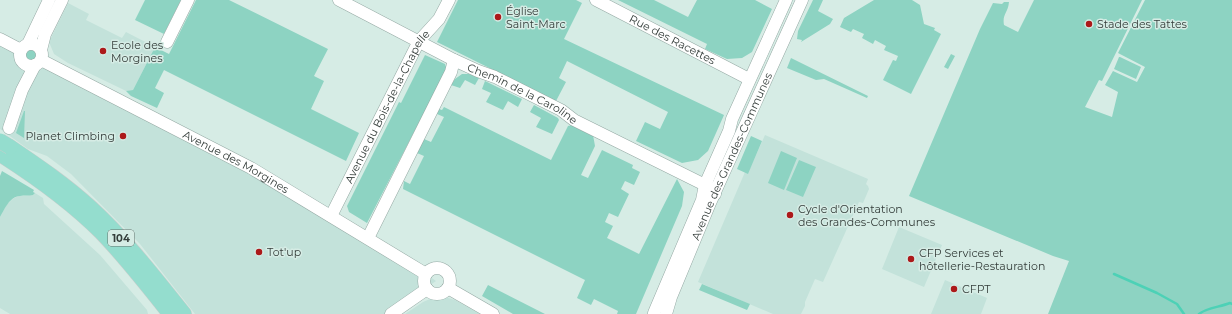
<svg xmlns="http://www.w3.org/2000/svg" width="1232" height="314" font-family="Montserrat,sans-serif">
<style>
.built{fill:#c3e2da}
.green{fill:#8dd3c2}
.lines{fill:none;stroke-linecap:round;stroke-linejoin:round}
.stream{stroke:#4dd1b6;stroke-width:2.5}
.minor-casing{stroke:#95a9a4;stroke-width:13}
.major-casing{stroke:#cacdcc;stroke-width:16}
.minor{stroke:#fff;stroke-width:12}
.major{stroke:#94ddce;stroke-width:15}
.major-bridge-casing{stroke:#cacdcc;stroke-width:16;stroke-linecap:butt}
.major-bridge{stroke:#94ddce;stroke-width:15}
.poi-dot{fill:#ac191a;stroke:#d6ece5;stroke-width:1.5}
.labels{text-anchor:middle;stroke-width:3;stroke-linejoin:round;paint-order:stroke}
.shield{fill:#d6ece5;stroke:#65726d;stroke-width:1}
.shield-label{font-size:10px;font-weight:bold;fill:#343d3a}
.poi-label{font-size:11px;fill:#343d3a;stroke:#d6ece5;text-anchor:start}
.street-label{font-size:11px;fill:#343d3a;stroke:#d6ece5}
</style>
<rect width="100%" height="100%" fill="#d6ece5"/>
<path class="built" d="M68,3L89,14L86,20L122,38L126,32L155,47L133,90L126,91L122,89L68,63L54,54L49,42Z
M0,39L173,128L426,274L436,281L388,314H195L140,244L71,174L47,156L28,149L0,129Z
M765,135L868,179L866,184L868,186L869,189L863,203L859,202L823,282L815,279L805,302V306L801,314H773L698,282L745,172L748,173Z
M35,193L43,198L44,204L100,255L147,310L148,314H10L0,308V217L7,204L14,198L19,196L33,195Z
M899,227L942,245L924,287L882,269Z
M945,280L987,298L981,314H931Z
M445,297L455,300L480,314H405L423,302L430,299Z"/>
<path class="green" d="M145,0H181L164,34L135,20Z
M196,0H229L328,49L314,76L324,81L311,109L359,133L346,161L164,70L155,88L164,93L157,108L131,96L126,91L133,90L155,47L169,54Z
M458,0H576L582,3L564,39L724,115L708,151L698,160L682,163L636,141L645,122L660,129L668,112L567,61L559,78L566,82L556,101L437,42Z
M618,0H654L688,17L697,0H755L772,9L752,52L742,58L727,59L705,49L707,44Z
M813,0H823L818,11L833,19L830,24L801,42L802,40L797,39L798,31Z
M874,0H912L920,5L924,24L935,28L934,30L941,34L911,94L883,80L893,60L896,61L898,56L884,50L886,46L875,40L873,44L862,38L864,34L853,29L851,32L840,27L844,18Z
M1034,0H1142L1102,81L1099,80L1085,107L1112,117L1118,92L1105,85L1113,71L1137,82L1145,67L1118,53L1145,0H1232V314H1048L1069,261L1053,256L909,196L980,29L993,3L1002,4L1004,2H1009C1008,13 1002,14 1004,25L1018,32Z
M25.5 54a5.5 5.5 0 1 1 11 0a5.5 5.5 0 1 1-11 0Z
M951,54L955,56L948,69L944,67Z
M425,55L445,64L446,67V70L367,223L349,212L347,206L399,102L401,103Z
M1119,57H1120L1141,67L1136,79L1114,69Z
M791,58L868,96L867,98L824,79L816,80L787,68Z
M462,74H469L479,78L475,85L465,80L460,88L451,85L455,79Z
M485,81L522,99L518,107L508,101L503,110L486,102L491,93L482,89Z
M534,105L558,118L559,120L552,134L536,127L541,118L530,112Z
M444,107L551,160L568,126L572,125L593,135L595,146L581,175L588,178L602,150L633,165L632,168L640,172L634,185L625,181L621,189L629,194L618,217L609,213L605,222L613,226L607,238L639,254L677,179L684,192L682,206L636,314H617L618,311L594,299L591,305L577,298L585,280L403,189L404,181L410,184L424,156L417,153L424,139L431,142L444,117L437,114L439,109L442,110Z
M24,111H25L24,138L16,133Z
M751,136L762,141L748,174L737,169Z
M781,151L797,158L784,190L768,183Z
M799,160L816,167L803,197L786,190Z
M2,171L34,190L33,192L35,193L33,195C29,196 24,195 20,196C9,197 5,209 0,217V176Z
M702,284L750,304L747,310L699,290Z
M488,285L545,314H546H513L482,296Z"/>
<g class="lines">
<path class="stream" d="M1114,274L1157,293L1177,304L1184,314
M1199,314C1206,308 1220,307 1230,303L1232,304"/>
<g class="minor-casing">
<g id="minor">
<path id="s1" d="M339,0L454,60L478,71L495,77L561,110L574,120L705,185L711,188L715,194"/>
<path id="s2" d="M596,0L749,79"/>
<path d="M0,39L21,50"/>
<path d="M167,42L188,0"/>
<circle cx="31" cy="55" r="11"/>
<path d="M28,44L49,0"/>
<path d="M41,50L45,34L62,0"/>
<path id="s3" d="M41,60L251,168L426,274"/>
<path d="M9,128L22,90L35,65"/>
<path id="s4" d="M331,216L419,41L439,19L449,0"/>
<path d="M368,238L451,72L454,60"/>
<circle cx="437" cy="281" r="13"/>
<path d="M448,288L493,314"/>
<path d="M654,313L702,200L705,185L729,131L732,119L786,0"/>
<path d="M391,314L427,289"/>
<path id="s5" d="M666,314L671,297L710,203L802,0"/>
</g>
</g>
<g class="major-casing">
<path id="major" d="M10,147C38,166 66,185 91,208C126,240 155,278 184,314
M0,154C36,177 71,202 101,232C126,258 148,286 170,314"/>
</g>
<use href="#minor" class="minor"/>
<use href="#major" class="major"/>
<g class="major-bridge-casing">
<path id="major-bridge" d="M0,141L10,147"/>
</g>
<use href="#major-bridge" class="major-bridge"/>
</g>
<g class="poi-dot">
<circle cx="498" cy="17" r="4"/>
<circle cx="1089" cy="24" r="4"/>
<circle cx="103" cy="51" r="4"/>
<circle cx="123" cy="136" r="4"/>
<circle cx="790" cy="215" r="4"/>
<circle cx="259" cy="252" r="4"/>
<circle cx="911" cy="259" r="4"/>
<circle cx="954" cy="289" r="4"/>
</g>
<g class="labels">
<rect class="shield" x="108" y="230" width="26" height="16" rx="3"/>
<g class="shield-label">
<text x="121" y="242">104</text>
</g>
<g class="poi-label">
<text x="506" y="15">Église<tspan x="506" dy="13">Saint-Marc</tspan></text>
<text x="1097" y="28">Stade des Tattes</text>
<text x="111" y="49">Ecole des<tspan x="111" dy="13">Morgines</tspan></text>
<text x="115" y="140" text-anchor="end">Planet Climbing</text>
<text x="798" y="213">Cycle d'Orientation<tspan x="798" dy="13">des Grandes-Communes</tspan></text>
<text x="267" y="256">Tot'up</text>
<text x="919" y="257">CFP Services et<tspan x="919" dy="13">hôtellerie-Restauration</tspan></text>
<text x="962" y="293">CFPT</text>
</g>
<g class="street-label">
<text dy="4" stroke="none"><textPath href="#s2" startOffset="86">Rue des Racettes</textPath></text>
<text dy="4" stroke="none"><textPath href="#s1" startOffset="206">Chemin de la Caroline</textPath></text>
<text dy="4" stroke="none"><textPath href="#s4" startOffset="123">Avenue du Bois-de-la-Chapelle</textPath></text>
<text dy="4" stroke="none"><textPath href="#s5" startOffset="171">Avenue des Grandes-Communes</textPath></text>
<text dy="4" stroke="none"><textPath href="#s3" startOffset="220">Avenue des Morgines</textPath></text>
</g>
</g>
</svg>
